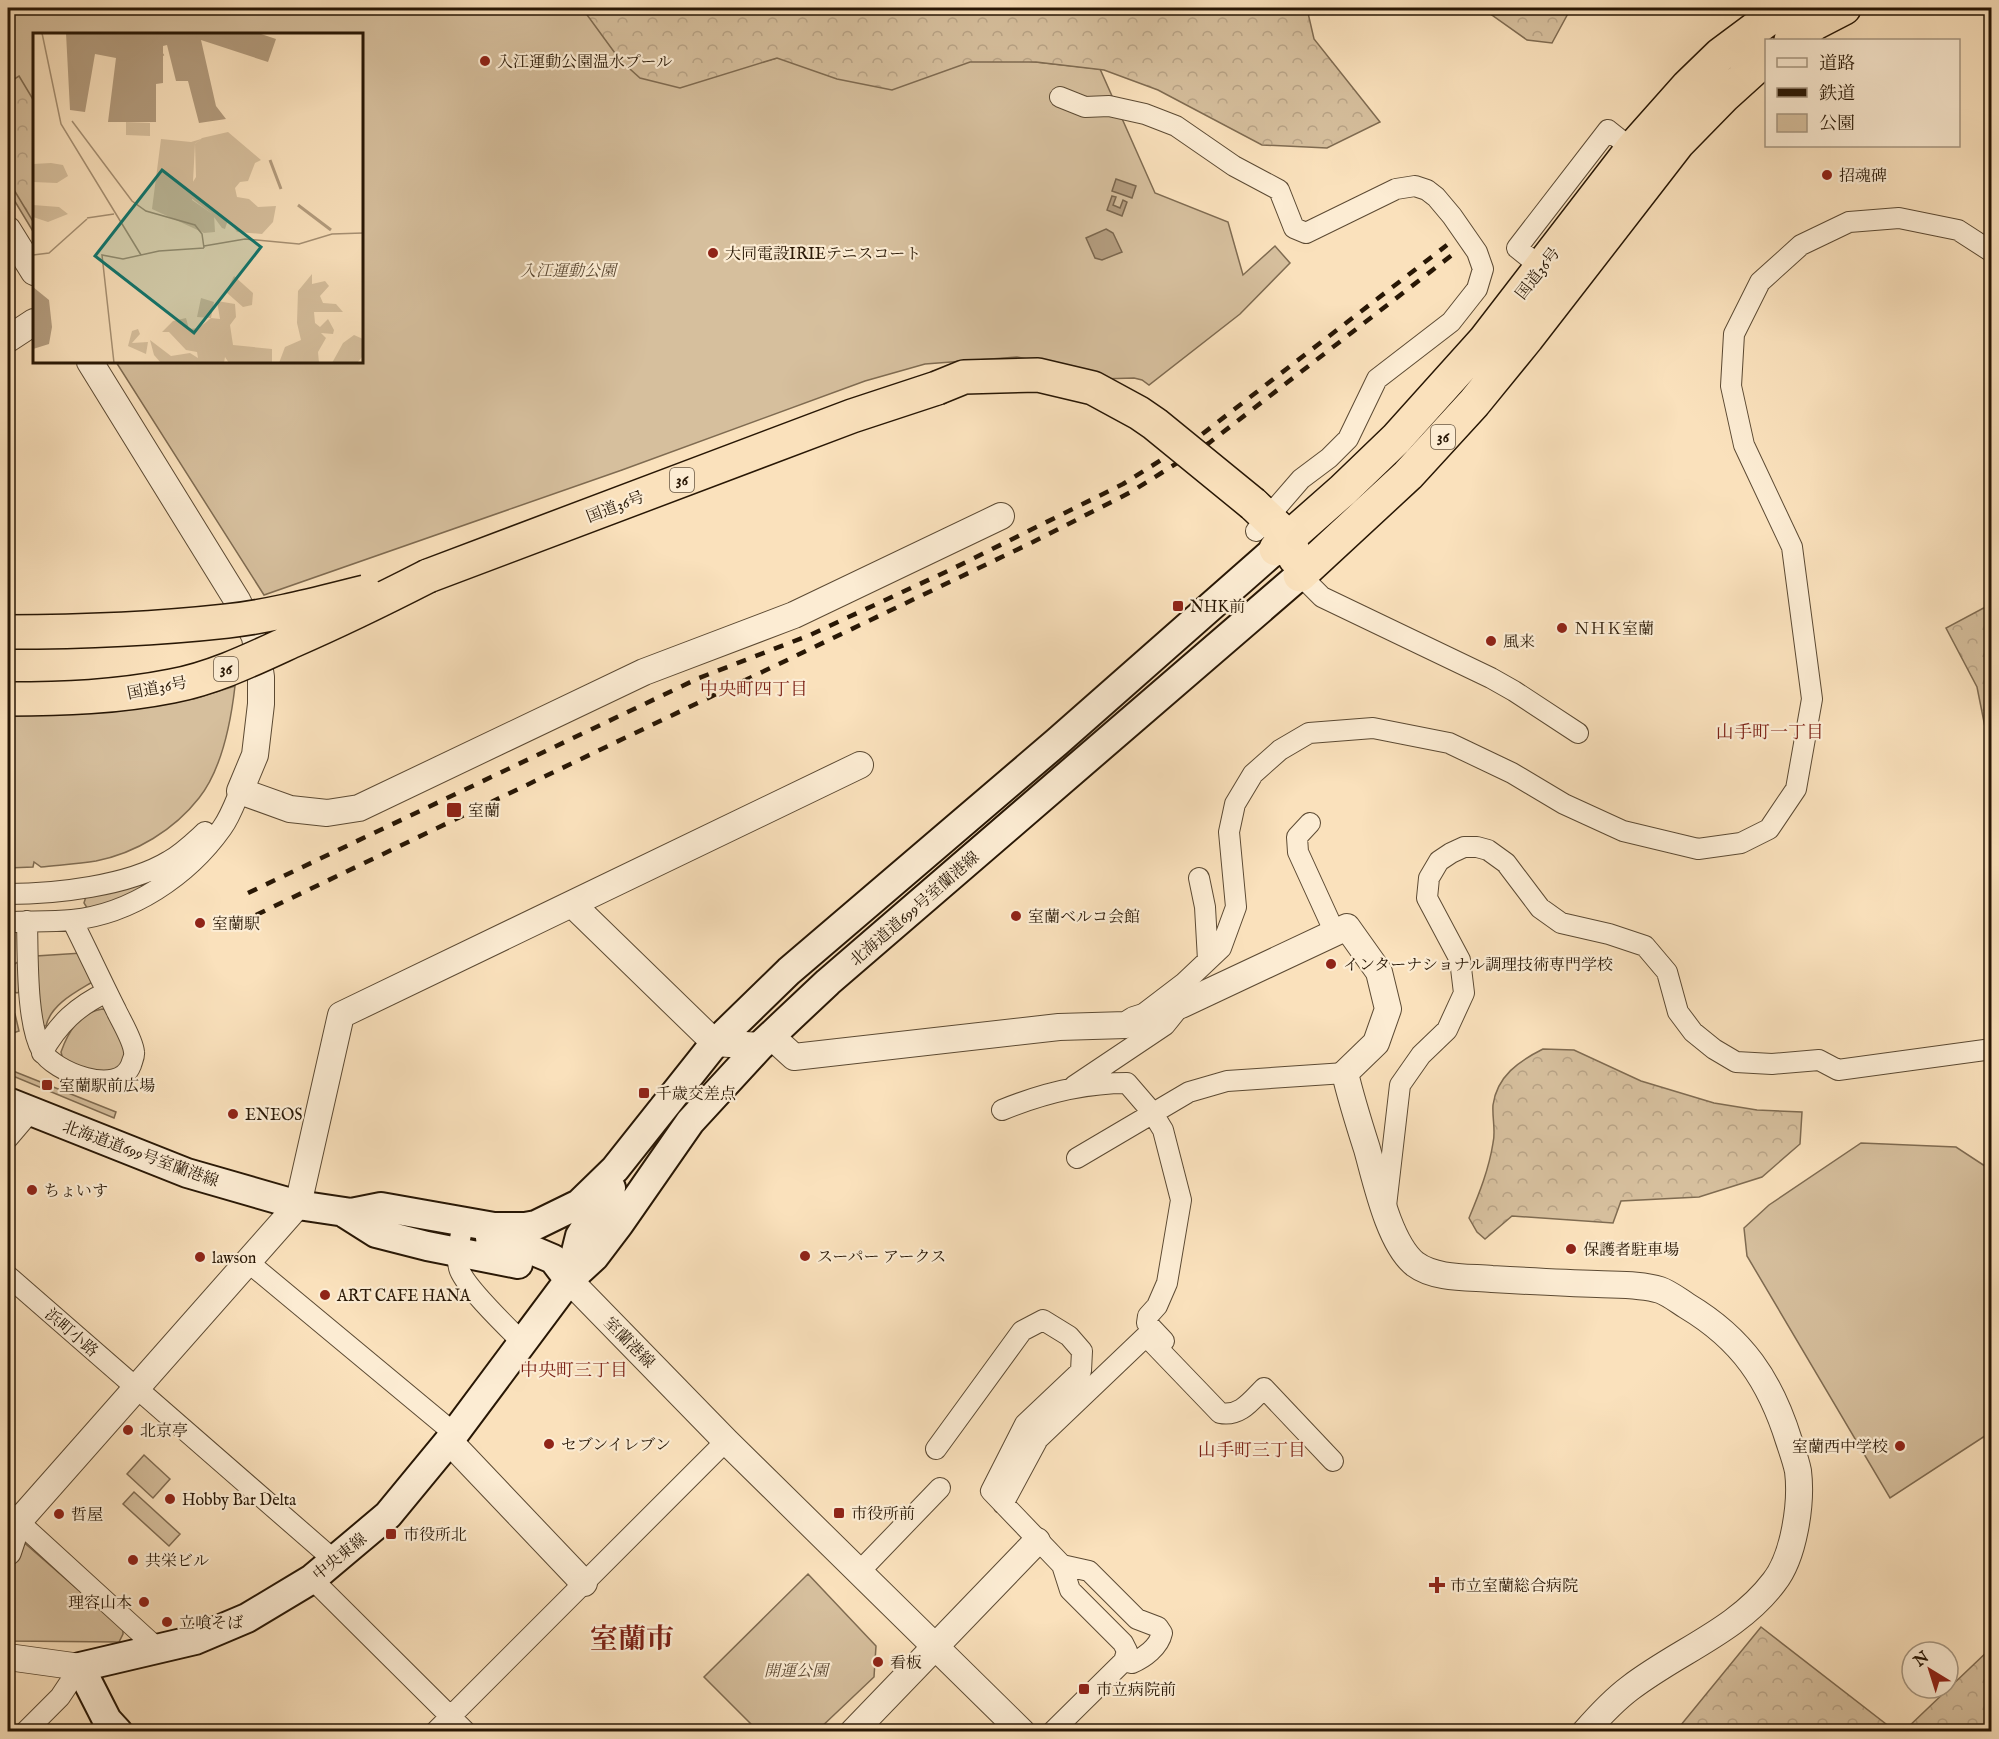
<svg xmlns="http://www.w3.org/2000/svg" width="1999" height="1739" font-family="'IM FELL English','Noto Serif JP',serif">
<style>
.green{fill:#d6bf9d;stroke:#7f6b51;stroke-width:1.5}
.forest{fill:url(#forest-crowns);stroke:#7f6b51;stroke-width:1.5}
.water{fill:#b39c7e;stroke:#7b674e;stroke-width:1.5}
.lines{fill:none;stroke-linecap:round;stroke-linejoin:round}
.minor-casing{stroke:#5c4a33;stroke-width:22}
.tertiary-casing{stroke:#5c4a33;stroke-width:28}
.secondary-casing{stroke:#281705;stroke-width:32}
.trunk-casing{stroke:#281705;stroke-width:36}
.minor{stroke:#fcecd3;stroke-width:20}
.tertiary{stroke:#fcecd3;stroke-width:26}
.secondary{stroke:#fcecd3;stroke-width:28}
.trunk{stroke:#fae1bc;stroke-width:33}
.rail{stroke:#281705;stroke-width:4.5;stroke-dasharray:10 10;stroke-linecap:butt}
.trunk-bridge-casing{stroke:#281705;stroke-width:36;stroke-linecap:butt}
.trunk-bridge{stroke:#fae1bc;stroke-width:33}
.poi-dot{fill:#8f2418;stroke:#fcecd3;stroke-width:2}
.labels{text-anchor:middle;stroke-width:4.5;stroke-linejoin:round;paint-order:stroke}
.shield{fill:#fcecd3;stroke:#685743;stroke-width:1.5}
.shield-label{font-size:15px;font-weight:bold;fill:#281705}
.poi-label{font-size:16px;fill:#281705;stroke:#fcecd3;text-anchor:start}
.park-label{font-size:16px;font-style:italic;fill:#5c4933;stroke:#fcecd3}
.street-label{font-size:16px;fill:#281705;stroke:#fcecd3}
.neighbourhood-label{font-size:18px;fill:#7a1f14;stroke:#fcecd3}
.town-label{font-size:28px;font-weight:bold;fill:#7a1f14;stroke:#fcecd3}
.inset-river{fill:none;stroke:#b39c7e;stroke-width:3}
.inset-road{fill:none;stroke:#a69073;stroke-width:1.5}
.view{fill:#0f766e;fill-opacity:0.15;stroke:#0f766e;stroke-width:3}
.inset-edge{fill:none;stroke:#281705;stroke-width:3}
</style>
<defs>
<pattern id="forest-crowns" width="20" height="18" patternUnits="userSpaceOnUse" patternTransform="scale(1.5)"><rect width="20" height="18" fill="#d6bf9d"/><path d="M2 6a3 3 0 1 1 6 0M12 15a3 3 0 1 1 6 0" fill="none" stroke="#b8a386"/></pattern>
</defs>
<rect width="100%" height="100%" fill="#fae1bc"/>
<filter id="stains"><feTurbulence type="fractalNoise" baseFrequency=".00333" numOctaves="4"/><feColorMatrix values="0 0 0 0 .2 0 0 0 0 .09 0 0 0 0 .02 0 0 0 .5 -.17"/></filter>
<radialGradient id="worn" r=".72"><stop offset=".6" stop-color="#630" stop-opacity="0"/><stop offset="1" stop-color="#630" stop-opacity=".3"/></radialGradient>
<path class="green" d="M8,8H586L739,68L777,58L1017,60L1100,69L1155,193L1228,222L1243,275L1275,246L1290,263L1240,314L1149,385L1142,380L1134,378L1100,379L1058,365L1017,357L925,364L865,381L622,470L264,595L116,362H362V34H34V233L8,190Z
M235,686C231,721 222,769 199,798C174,830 136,853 96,861C78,864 59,865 41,867L34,862L33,867L8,868V707H132L194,699Z
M167,869L135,896L89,911L84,903L87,893Z
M82,953L94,981C76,992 51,1004 46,1026H44L40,1021L36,956Z
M21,960L20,991L17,993L9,990L14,977L13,965Z
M102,1009L107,1010C116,1027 137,1054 116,1070C112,1072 106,1073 102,1075L63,1060L61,1052C68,1032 79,1013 102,1009Z
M8,1010L15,1014L19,1031L10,1034L8,1041Z
M8,1069L116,1112L114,1118L8,1074Z
M1861,1143L1956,1147L1991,1170V1432L1890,1498L1747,1256L1744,1228L1769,1205Z
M144,1455L170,1479L153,1498L127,1474Z
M134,1492L180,1534L169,1546L123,1504Z
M20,1539L123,1629V1634L119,1642L8,1641V1565Z
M808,1574L876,1646L874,1677L817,1731H758L704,1677Z"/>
<path class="forest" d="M582,8H1314L1308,13L1314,39L1380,122L1327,148L1262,145L1158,90L1104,70L1036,62H970L892,90L837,79L777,58L680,88L640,78L620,60Z
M1482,8H1571L1552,43L1527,40Z
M19,76L34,101V223L8,180V83Z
M1991,604V757L1977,687L1946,628Z
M1543,1049L1574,1050L1641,1081L1714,1103L1757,1110L1802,1112L1800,1144L1762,1177L1699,1197L1621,1201L1613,1223L1512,1216L1485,1239L1477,1232L1469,1218C1479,1194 1489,1169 1493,1143C1496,1131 1492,1118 1493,1105C1497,1076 1519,1061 1543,1049Z
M1761,1627L1895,1731H1676Z
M1991,1648V1731H1904Z"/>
<path class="water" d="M1116,179L1136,186L1132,198L1112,191Z
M1112,196L1116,197L1113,205L1120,208L1123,200L1127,202L1122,216L1107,210Z
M1106,229L1113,233L1122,252L1102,260L1095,258L1086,238Z"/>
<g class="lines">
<g class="minor-casing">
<path id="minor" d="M1060,97L1085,107L1109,106L1145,114L1176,126L1234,166L1279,190L1294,228L1306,233L1396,189L1415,186L1427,190L1436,197L1452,216L1477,252L1483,269L1477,289L1451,322L1377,379L1348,439L1329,458L1301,479L1256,531
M1541,267L1517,248L1608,130L1632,149
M1300,575L1322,597L1491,678L1514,691L1578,733
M1310,823L1297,837L1298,852L1335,933
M1199,878L1205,907L1208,960
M8,894C55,894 128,886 169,861C183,853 194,842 205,832
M27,921C28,955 26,1023 42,1051C53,1071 118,1098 131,1065C132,1061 135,1056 134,1052C133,1040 121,1021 116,1010C101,980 87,950 72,920
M8,922C29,921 51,922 72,920C131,914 188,876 222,828C230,817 235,803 240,791
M1146,1012L1184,983L1221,948L1236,907L1229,832L1235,804L1253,774L1280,750L1309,733L1373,728L1449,743L1512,773L1564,804L1623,831L1698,849L1741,843L1769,829L1796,789L1812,699L1792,547L1744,445L1731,386L1734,334L1760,282L1801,245L1849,222L1899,218L1958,230L1992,252
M42,1053C58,1024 77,1006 107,992
M1074,1086L1165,1025L1181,1005
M1002,1110C1041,1094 1085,1083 1127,1083L1152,1112L1163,1130L1181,1200L1167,1283L1157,1306L1148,1316L1147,1323L1164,1341
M8,1138L31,1111
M1077,1158L1189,1092L1227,1081L1345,1073
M1386,1206L1400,1085L1421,1055L1447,1030L1464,993L1460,960L1427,898L1429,878L1439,861L1451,853L1464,847H1477L1488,850L1506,863L1540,908L1561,923L1609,934L1645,946L1667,972L1678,1012L1693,1032L1714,1049L1736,1062L1772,1064L1819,1060L1838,1070L1992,1049
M464,1221C461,1236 455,1253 459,1268C463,1285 509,1329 523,1343
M248,1262L455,1434
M8,1276L335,1561
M936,1449L1022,1331L1043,1320L1069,1336L1082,1351L1081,1371L1025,1424L991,1491L1062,1565L1070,1590L1123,1643L1127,1651L1124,1661L1052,1732
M1003,1504L1038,1439L1146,1336L1220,1413C1240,1417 1251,1401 1264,1388L1333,1461
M8,1512L158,1649
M1062,1565L1089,1571L1137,1619L1158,1627L1162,1633C1159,1647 1144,1658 1132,1663L1124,1661
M859,1572L940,1488
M312,1579L466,1732
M25,1732L60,1697L80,1667
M435,1732L726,1441"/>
</g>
<g class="tertiary-casing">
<path id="tertiary" d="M8,230L34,272
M8,339L34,322
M90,362L237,600L255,637L261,677V704L255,755L240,791L290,809L327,813L359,808L644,672L794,615L1001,516
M572,904L715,1043L760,1046
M771,1036L794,1057L1059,1027L1126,1025L1134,1020L1181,1005L1347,927L1379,972L1388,1009L1376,1043L1345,1073C1351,1099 1359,1124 1367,1149C1376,1181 1389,1243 1415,1264C1435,1279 1468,1277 1492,1279C1527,1281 1562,1283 1597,1284C1617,1285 1641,1284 1660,1290C1669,1293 1679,1301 1687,1306C1742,1339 1770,1380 1789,1441C1792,1450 1796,1461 1798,1471C1802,1503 1794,1557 1774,1582C1737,1631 1678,1651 1630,1688C1614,1700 1599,1716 1585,1732
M569,1280L726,1441L1022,1732
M449,1441L584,1583
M8,1552L18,1522L298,1205L341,1015L860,765
M8,1657L80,1667
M853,1732L1037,1541"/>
</g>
<g class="secondary-casing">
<path id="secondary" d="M8,1102L187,1173L298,1205L365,1215
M346,1214L381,1207L494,1227H525L536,1225L579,1204L615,1169L715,1043L789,971L1057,742L1276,549
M346,1214L376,1233L427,1246L518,1264
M490,1238L520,1245L553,1259L569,1280
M569,1280L580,1236L611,1188
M118,1732L107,1720L80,1667L195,1640L247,1618L312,1579L388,1515L449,1441L569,1280L594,1257L619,1224L690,1122L760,1046L828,982L1300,575"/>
</g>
<g class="trunk-casing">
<path id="trunk" d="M1791,40L1815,23L1844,8
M1253,504L1289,538L1295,558
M1276,549L1343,490L1396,439L1485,340L1632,149L1688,86L1720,55L1783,8
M1300,575L1408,475L1474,403L1527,338L1678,143L1724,96L1766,58
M428,576L852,416L937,388"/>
</g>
<use href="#minor" class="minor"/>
<use href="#tertiary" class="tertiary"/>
<use href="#secondary" class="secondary"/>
<use href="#trunk" class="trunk"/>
<path class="rail" d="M248,893L699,678L810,635L952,569L1123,484L1201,435L1447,245
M256,915L1033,542L1131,492L1209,443L1452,255"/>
<g class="trunk-bridge-casing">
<path id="trunk-bridge" d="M937,388L964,377L1038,375L1093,388L1139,413L1155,424L1253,504
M8,632C80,632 154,629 227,621C273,616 320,603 365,592
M8,699C63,699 117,697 172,686C214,678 253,659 292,641C338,621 383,599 428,576"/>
</g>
<use href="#trunk-bridge" class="trunk-bridge"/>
</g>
<g class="poi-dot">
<circle cx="485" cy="61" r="6"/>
<circle cx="1827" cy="175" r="6"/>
<circle cx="713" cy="253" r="6"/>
<rect x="1172" y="600" width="12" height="12" rx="3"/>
<circle cx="1562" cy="628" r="6"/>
<circle cx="1491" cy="641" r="6"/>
<rect x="446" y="802" width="16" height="16" rx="3"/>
<circle cx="1016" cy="916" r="6"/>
<circle cx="200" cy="923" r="6"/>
<circle cx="1331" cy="964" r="6"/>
<rect x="41" y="1079" width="12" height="12" rx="3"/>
<rect x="638" y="1087" width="12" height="12" rx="3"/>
<circle cx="233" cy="1114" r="6"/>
<circle cx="32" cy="1190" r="6"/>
<circle cx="1571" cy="1249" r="6"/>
<circle cx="805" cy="1256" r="6"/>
<circle cx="200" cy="1257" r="6"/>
<circle cx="325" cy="1295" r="6"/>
<circle cx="128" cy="1430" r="6"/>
<circle cx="549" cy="1444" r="6"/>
<circle cx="1900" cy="1446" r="6"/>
<circle cx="170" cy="1499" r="6"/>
<rect x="833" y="1507" width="12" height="12" rx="3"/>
<circle cx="59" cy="1514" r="6"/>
<rect x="385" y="1528" width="12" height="12" rx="3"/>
<circle cx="133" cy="1560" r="6"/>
<path d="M1434 1576h6v6h6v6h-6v6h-6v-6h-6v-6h6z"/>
<circle cx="144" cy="1602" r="6"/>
<circle cx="167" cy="1622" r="6"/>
<circle cx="878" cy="1662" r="6"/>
<rect x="1078" y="1683" width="12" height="12" rx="3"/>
</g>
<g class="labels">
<g class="shield">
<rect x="1431" y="425" width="24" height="24" rx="4.5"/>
<rect x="670" y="468" width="24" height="24" rx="4.5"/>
<rect x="214" y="657" width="24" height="24" rx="4.5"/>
</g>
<g class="shield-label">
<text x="1443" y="442">36</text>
<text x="682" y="485">36</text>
<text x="226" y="674">36</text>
</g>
<g class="poi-label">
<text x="497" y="67">入江運動公園温水プール</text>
<text x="1839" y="181">招魂碑</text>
<text x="725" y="259">大同電設IRIEテニスコート</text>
<text x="1190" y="612">NHK前</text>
<text x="1574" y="634">ＮＨＫ室蘭</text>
<text x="1503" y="647">風来</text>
<text x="468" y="816">室蘭</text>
<text x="1028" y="922">室蘭ベルコ会館</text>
<text x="212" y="929">室蘭駅</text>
<text x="1343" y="970">インターナショナル調理技術専門学校</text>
<text x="59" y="1091">室蘭駅前広場</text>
<text x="656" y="1099">千歳交差点</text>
<text x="245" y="1120">ENEOS</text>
<text x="44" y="1196">ちょいす</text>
<text x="1583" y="1255">保護者駐車場</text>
<text x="817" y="1262">スーパー アークス</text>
<text x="212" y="1263">lawson</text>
<text x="337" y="1301">ART CAFE HANA</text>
<text x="140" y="1436">北京亭</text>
<text x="561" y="1450">セブンイレブン</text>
<text x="1888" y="1452" text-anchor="end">室蘭西中学校</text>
<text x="182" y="1505">Hobby Bar Delta</text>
<text x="851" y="1519">市役所前</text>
<text x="71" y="1520">哲屋</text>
<text x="403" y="1540">市役所北</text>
<text x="145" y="1566">共栄ビル</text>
<text x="1450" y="1591">市立室蘭総合病院</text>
<text x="132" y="1608" text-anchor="end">理容山本</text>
<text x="179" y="1628">立喰そば</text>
<text x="890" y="1668">看板</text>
<text x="1096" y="1695">市立病院前</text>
</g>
<g class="park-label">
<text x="568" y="276">入江運動公園</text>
<text x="796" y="1676">開運公園</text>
</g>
<g class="street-label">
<text transform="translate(1537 273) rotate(-52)" y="6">国道36号</text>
<text transform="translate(615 506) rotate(-21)" y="6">国道36号</text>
<text transform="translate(157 687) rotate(-11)" y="6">国道36号</text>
<text transform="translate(914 908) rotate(-41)" y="6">北海道道699号室蘭港線</text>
<text transform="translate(141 1153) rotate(20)" y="6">北海道道699号室蘭港線</text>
<text transform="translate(72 1332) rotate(41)" y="6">浜町小路</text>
<text transform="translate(630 1342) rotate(45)" y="6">室蘭港線</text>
<text transform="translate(339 1556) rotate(-39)" y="6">中央東線</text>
</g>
<g class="neighbourhood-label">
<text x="754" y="695">中央町四丁目</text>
<text x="1770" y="738">山手町一丁目</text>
<text x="574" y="1376">中央町三丁目</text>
<text x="1252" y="1456">山手町三丁目</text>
</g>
<g class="town-label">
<text x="632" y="1648">室蘭市</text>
</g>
</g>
<g transform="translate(33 33)">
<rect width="330" height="330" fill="#fae1bc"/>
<path d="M93,89L117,90V103L93,102ZM128,106L158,109L168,106L162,111L159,167L181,182L182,199L171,200L119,176ZM168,265L181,269L178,285L164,284Z" fill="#d6bf9d"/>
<path d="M195,99L228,127L222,130L215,148L207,149L202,155L204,164L216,166L225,174L243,173L240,189L229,201L204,199L195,187L192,196L189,195L178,180L158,165V152L163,144L162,111L169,105ZM18,130L30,132L35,143L24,150L0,149V131ZM0,172L26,174L35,181L15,189L0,184ZM279,241V251L292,248L296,253L287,263L290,270L303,271L310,279H281L282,290L287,294L295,286L301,297L300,301L288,300L293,305L285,319L286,330H246L252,314L268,307L264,290L265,258ZM201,243L220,260L219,272L210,274L193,259ZM184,268L202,271L203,284L197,292L200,312L239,316V330H196L192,324L191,330H128L121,322L117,307L138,323L157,320L165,325L164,319L153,317L136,299H129L140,288L153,285L156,296L166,295L178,285L187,286ZM105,296L107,301L99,310L115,309L113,321L95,313L99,298ZM321,302L330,306V323L324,330H299L310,310Z" fill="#d6bf9d"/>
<path d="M33,0H225L243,6L235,29L168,7L183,73L193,86L166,90L155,48H143L134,12L130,13V50L123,51V89H75L83,25L62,21L52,79L37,77ZM0,254L16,267L19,294L16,311L0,316Z" fill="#b39c7e"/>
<path class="inset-river" d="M116,0L130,23M121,0L128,19M237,127L248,156M265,172L298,197"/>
<path class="inset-road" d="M9,0L28,91L108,222M39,88L99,168L113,178L162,192L169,201L171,215M54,185L81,181M171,213L212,206L266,211L299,201L330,200M0,222L16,220L54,186M81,330L69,222L90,226L126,218L171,215"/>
<path class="view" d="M129,137L228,214L161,300L62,223Z"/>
<rect width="330" height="330" class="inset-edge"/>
</g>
<rect width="1999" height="1739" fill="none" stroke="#fae1bc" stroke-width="30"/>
<rect x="9" y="9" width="1981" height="1721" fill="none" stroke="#281705" stroke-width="3"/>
<rect x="15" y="15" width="1969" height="1709" fill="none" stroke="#281705" stroke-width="1.5"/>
<rect x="1765" y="39" width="195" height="108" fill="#fcecd3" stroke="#a79781" stroke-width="1.5"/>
<rect x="1777" y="58" width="30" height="9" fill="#fcecd3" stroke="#a79781" stroke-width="1.5"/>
<text x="1819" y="69" font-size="18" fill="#281705">道路</text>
<rect x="1777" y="88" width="30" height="9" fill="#281705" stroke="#a79781" stroke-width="1.5"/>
<text x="1819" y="99" font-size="18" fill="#281705">鉄道</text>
<rect x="1777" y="114" width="30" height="18" fill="#d6bf9d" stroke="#a79781" stroke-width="1.5"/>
<text x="1819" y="129" font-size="18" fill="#281705">公園</text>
<g transform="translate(1930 1670) rotate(322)"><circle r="28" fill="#fcecd3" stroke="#a79781" stroke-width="1.5"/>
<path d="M0-4.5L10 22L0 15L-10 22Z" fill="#8f2418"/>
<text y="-9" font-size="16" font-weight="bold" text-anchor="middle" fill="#281705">N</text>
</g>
<rect width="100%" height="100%" filter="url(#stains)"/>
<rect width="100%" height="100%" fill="url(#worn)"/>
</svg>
